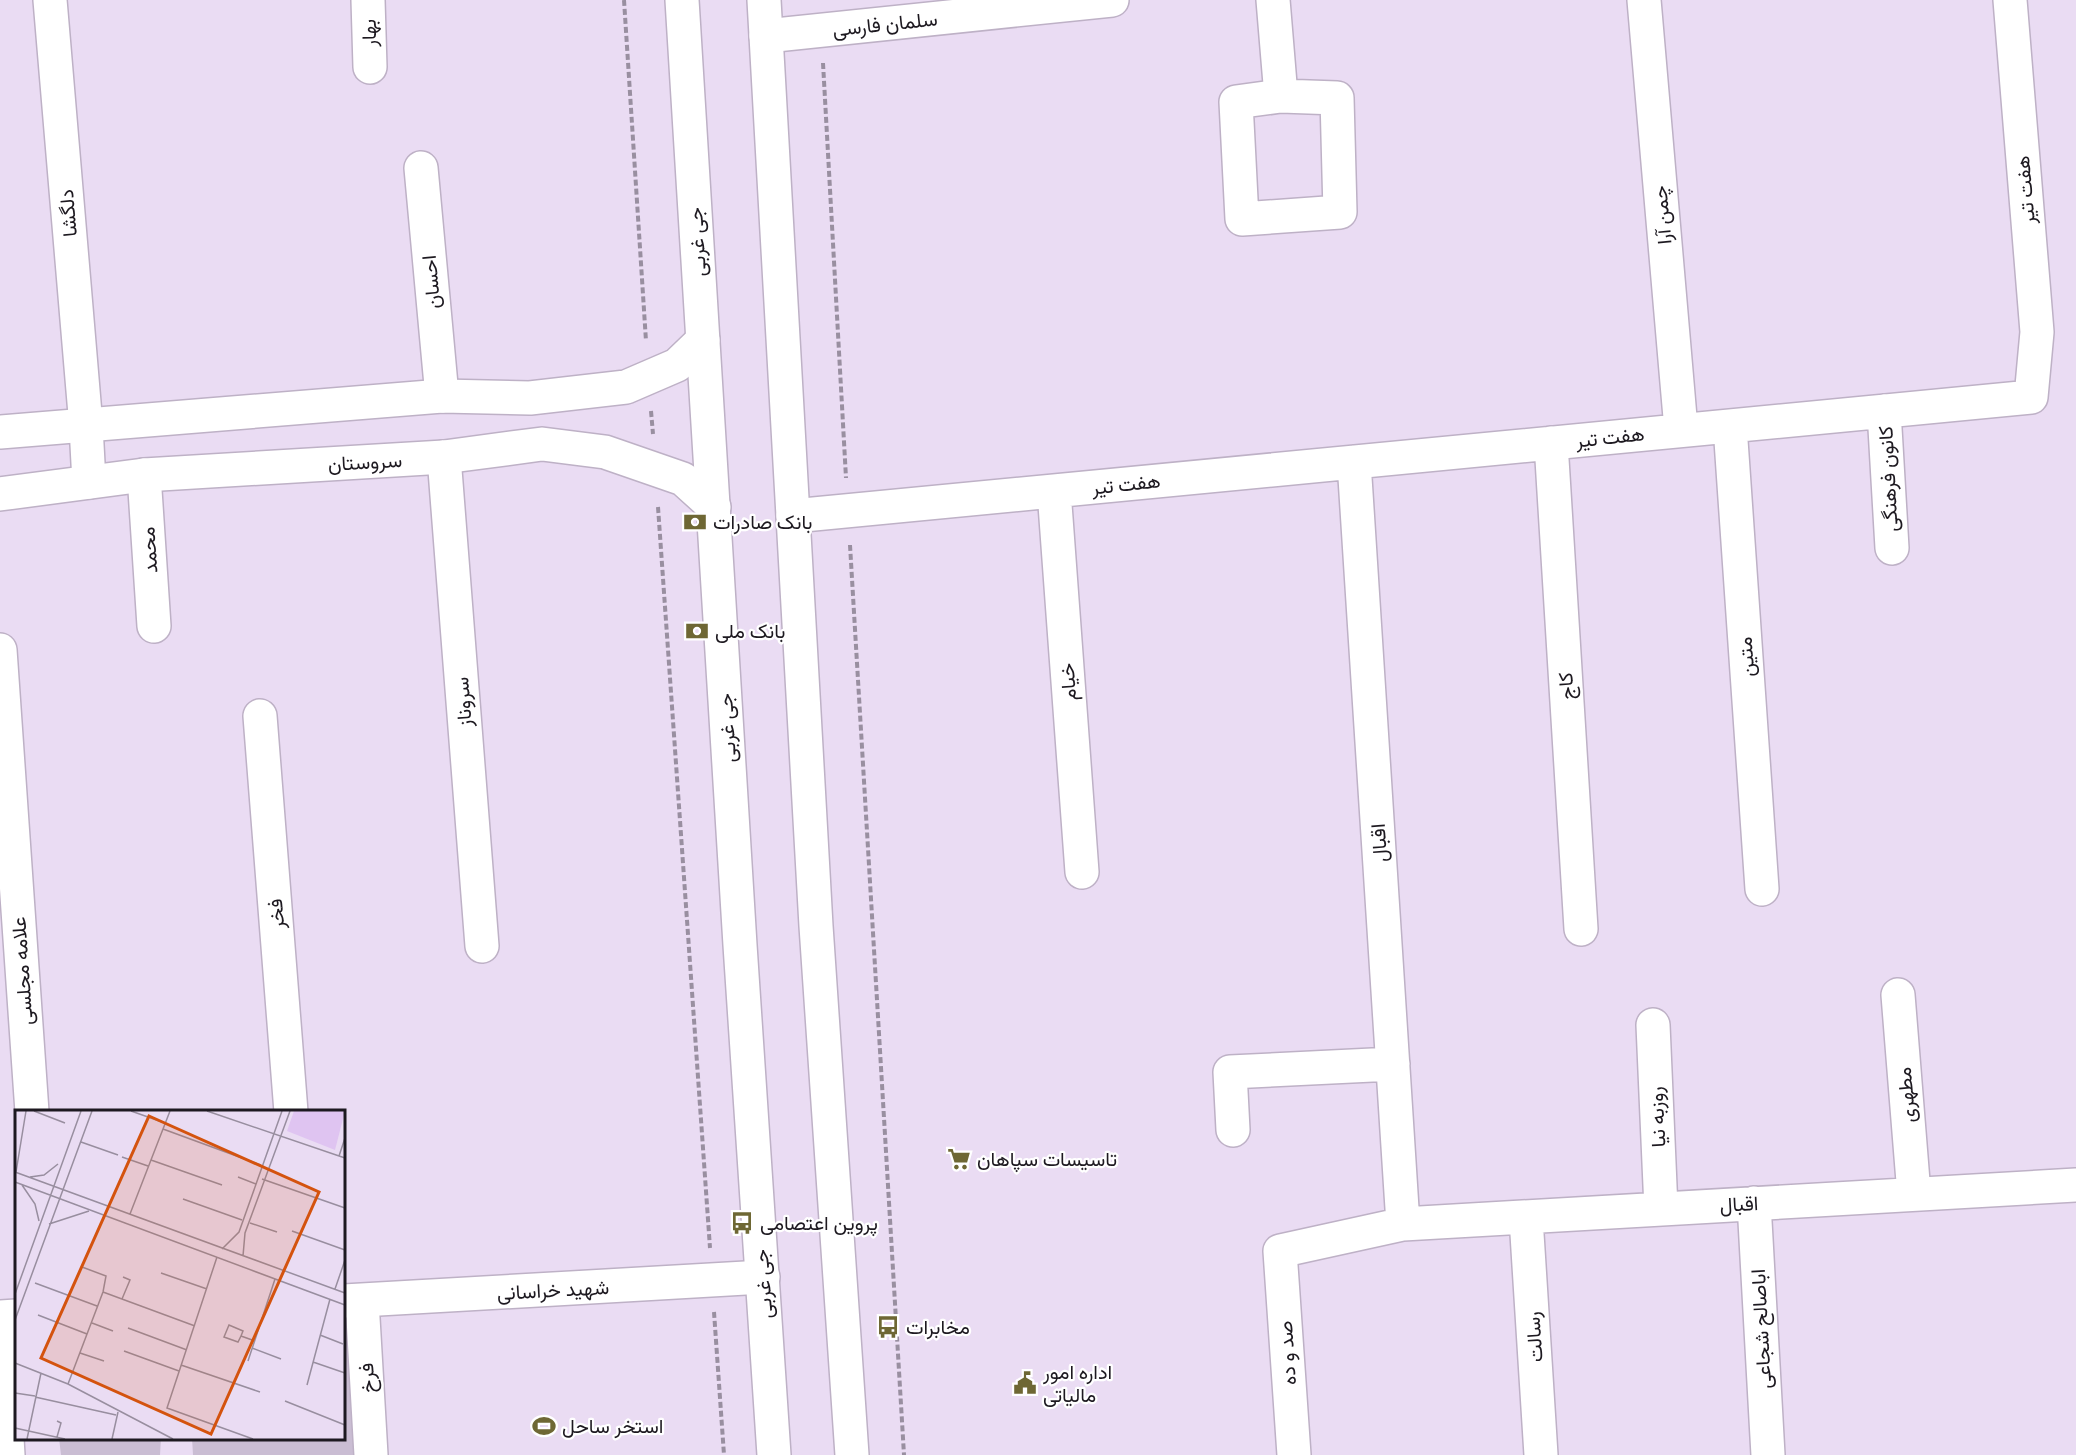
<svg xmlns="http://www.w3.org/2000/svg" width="2076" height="1455" font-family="Overpass,Vazirmatn,sans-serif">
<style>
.building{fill:#cabdd3}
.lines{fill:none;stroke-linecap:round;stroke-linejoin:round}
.street-casing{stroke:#beb1c6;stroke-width:36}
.secondary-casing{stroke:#beb1c6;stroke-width:36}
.primary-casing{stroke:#beb1c6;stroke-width:36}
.path{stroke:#998fa0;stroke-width:4;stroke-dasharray:6 3;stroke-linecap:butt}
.street{stroke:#fff;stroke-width:33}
.secondary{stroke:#fff;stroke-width:33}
.primary{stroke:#fff;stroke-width:33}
.labels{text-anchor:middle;stroke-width:4.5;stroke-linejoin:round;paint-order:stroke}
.street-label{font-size:20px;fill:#1d1920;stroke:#fff}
.poi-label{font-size:20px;fill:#1d1920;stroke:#fff;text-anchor:start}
.inset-road{fill:none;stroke:#988e9f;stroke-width:1.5}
.view{fill:#d4530e;fill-opacity:0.15;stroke:#d4530e;stroke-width:3}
.inset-edge{fill:none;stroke:#1d1920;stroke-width:3}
</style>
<rect width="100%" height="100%" fill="#eadcf3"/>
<path class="building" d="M347,1315L356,1455H193L192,1438H344V1316Z
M59,1438H161L160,1455H61Z"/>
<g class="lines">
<g class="street-casing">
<path id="street" d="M50,0L86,426L89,482
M368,0L370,67
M1273,0L1281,96L1236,102L1242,219L1340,212L1337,98L1281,96
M1644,0L1681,429
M766,36L1112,0
M421,168L442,396
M1884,411L1892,548
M1730,426L1762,889
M1551,443L1581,929
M444,457L482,946
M1354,462L1403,1224L2076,1185
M144,475L154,626
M1054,491L1082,872
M793,516L2031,397L2037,332L2010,0
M0,650L32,1112
M260,716L291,1112
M1898,995L1914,1194
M1653,1025L1661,1209
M1233,1130L1230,1072L1393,1064
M1754,1203L1768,1455
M1526,1218L1541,1455
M362,1301L371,1455
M0,1324L8,1455
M1294,1455L1280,1251L1403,1224"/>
</g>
<g class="secondary-casing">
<path id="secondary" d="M0,432L442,396L530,398L626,387L677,365L703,340
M0,494L144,475L444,457L542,444L605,452L683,479L714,507
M344,1301L763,1277
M0,1317L16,1316"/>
</g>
<g class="primary-casing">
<path id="primary" d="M682,0L740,945L774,1455
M764,0L816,926L852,1455"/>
</g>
<path class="path" d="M624,0L646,341
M823,63L846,478
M651,411L653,434
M658,507L710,1248
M850,545L904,1455
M714,1312L724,1455"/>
<use href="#street" class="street"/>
<use href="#secondary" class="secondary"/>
<use href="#primary" class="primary"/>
</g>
<defs>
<g id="bank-bare" transform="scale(1.8)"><path d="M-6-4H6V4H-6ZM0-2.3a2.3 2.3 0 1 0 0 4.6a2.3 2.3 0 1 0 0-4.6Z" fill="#6e6734" stroke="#fff" stroke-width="2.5" paint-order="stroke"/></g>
<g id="supermarket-bare" transform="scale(1.8)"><path d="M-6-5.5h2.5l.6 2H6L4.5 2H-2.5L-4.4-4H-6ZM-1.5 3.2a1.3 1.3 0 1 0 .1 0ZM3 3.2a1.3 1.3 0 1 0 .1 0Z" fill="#6e6734" stroke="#fff" stroke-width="2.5" paint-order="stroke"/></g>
<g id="bus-bare" transform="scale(1.8)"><path d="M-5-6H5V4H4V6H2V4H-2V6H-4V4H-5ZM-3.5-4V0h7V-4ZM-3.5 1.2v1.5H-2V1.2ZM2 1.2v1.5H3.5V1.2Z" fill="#6e6734" stroke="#fff" stroke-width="2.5" paint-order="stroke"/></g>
<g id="civic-bare" transform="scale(1.8)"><path d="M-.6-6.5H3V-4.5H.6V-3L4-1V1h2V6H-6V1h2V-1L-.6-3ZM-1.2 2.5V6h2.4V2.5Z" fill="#6e6734" stroke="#fff" stroke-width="2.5" paint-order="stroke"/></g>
<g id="stadium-bare" transform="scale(1.8)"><path d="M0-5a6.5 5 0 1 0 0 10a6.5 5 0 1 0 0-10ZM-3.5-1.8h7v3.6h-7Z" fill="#6e6734" stroke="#fff" stroke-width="2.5" paint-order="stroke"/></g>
</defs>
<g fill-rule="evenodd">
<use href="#bank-bare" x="695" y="522"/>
<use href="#bank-bare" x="697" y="631"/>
<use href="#supermarket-bare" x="959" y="1159"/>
<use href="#bus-bare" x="742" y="1223"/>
<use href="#bus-bare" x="888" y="1327"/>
<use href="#civic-bare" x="1025" y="1383"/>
<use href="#stadium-bare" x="544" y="1426"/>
</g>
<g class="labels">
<g class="street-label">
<text transform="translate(885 24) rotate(-6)" y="7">سلمان فارسی</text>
<text transform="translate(369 33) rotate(-91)" y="7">بهار</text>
<text transform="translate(2025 190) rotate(-95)" y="7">هفت تیر</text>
<text transform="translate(68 213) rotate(-95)" y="7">دلگشا</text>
<text transform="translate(1662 215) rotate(-95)" y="7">چمن آرا</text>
<text transform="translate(697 242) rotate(-93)" y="7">جی غربی</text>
<text transform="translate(431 282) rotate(-95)" y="7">احسان</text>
<text transform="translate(1610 437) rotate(-6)" y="7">هفت تیر</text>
<text transform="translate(365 462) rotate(-3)" y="7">سروستان</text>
<text transform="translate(1888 479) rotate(-93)" y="7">کانون فرهنگی</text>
<text transform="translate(1126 484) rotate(-6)" y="7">هفت تیر</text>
<text transform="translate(149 550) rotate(-94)" y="7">محمد</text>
<text transform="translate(1746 657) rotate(-94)" y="7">متین</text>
<text transform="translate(1068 682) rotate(-94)" y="7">خیام</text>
<text transform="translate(1566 686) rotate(-94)" y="7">کاج</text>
<text transform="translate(463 702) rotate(-94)" y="7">سروناز</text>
<text transform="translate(727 728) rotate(-93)" y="7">جی غربی</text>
<text transform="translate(1379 843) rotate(-94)" y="7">اقبال</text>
<text transform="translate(276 914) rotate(-95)" y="7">فخر</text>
<text transform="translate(22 971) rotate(-94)" y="7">علامه مجلسی</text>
<text transform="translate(1906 1095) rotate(-95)" y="7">مطهری</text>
<text transform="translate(1657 1117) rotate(-93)" y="7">روزبه نیا</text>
<text transform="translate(1739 1204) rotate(-3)" y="7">اقبال</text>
<text transform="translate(763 1284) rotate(-94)" y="7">جی غربی</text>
<text transform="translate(553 1290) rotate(-3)" y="7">شهید خراسانی</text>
<text transform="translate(1761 1329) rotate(-93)" y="7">اباصالح شجاعی</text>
<text transform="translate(1534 1337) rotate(-94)" y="7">رسالت</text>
<text transform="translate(1287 1353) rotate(-94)" y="7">صد و ده</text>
<text transform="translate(367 1378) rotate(-94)" y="7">فرخ</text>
</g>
<g class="poi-label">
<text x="713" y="529">بانک صادرات</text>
<text x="715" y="638">بانک ملی</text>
<text x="977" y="1166">تاسیسات سپاهان</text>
<text x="760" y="1230">پروین اعتصامی</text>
<text x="906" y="1334">مخابرات</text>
<text x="1043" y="1379">اداره امور<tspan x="1043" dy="23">مالیاتی</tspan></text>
<text x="562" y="1433">استخر ساحل</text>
</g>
</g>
<g transform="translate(15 1110)">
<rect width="330" height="330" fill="#eadcf3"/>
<path d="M279,1H330L320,40L272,21Z" fill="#dfc4f1"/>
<path class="inset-road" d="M19,1L50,13M116,1L150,13M192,1L330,48M148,19L246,55M66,32L103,45M324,46L330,28M107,47L133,56M136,50L207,75M0,62L330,183M1,62L11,1M15,67L29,65L43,54M223,67L241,74M247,69L330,98M0,72L330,195M7,75L20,94L24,111M168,89L227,110M115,104L155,1M235,113L262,122M34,114L74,101M277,121L330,140M207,139L224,122L267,1M228,146L230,123L275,1M202,147L152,298L238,329M67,157L91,166L88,182M146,163L192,179M20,173L82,196M320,179L330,150M0,184L66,1M107,189L115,170L108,167M23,205L72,224M0,210L77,1M77,213L98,221M113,218L172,240M305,225L328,234M226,226L223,232L209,227L214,215L228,221L226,226L240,231M237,238L266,249M109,241L164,261M65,243L89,251M233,251L260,169M298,252L330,263M0,253L53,274L158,329M166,255L245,282M53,274L88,182L180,216M292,275L315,189M0,283L20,286M20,287L101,305M270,291L330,315M0,318L50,329M42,327L46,313L42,311M12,329L26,263M97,329L103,302"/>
<path class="view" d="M134,6L304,82L196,324L26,248Z"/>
<rect width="330" height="330" class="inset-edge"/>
</g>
</svg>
